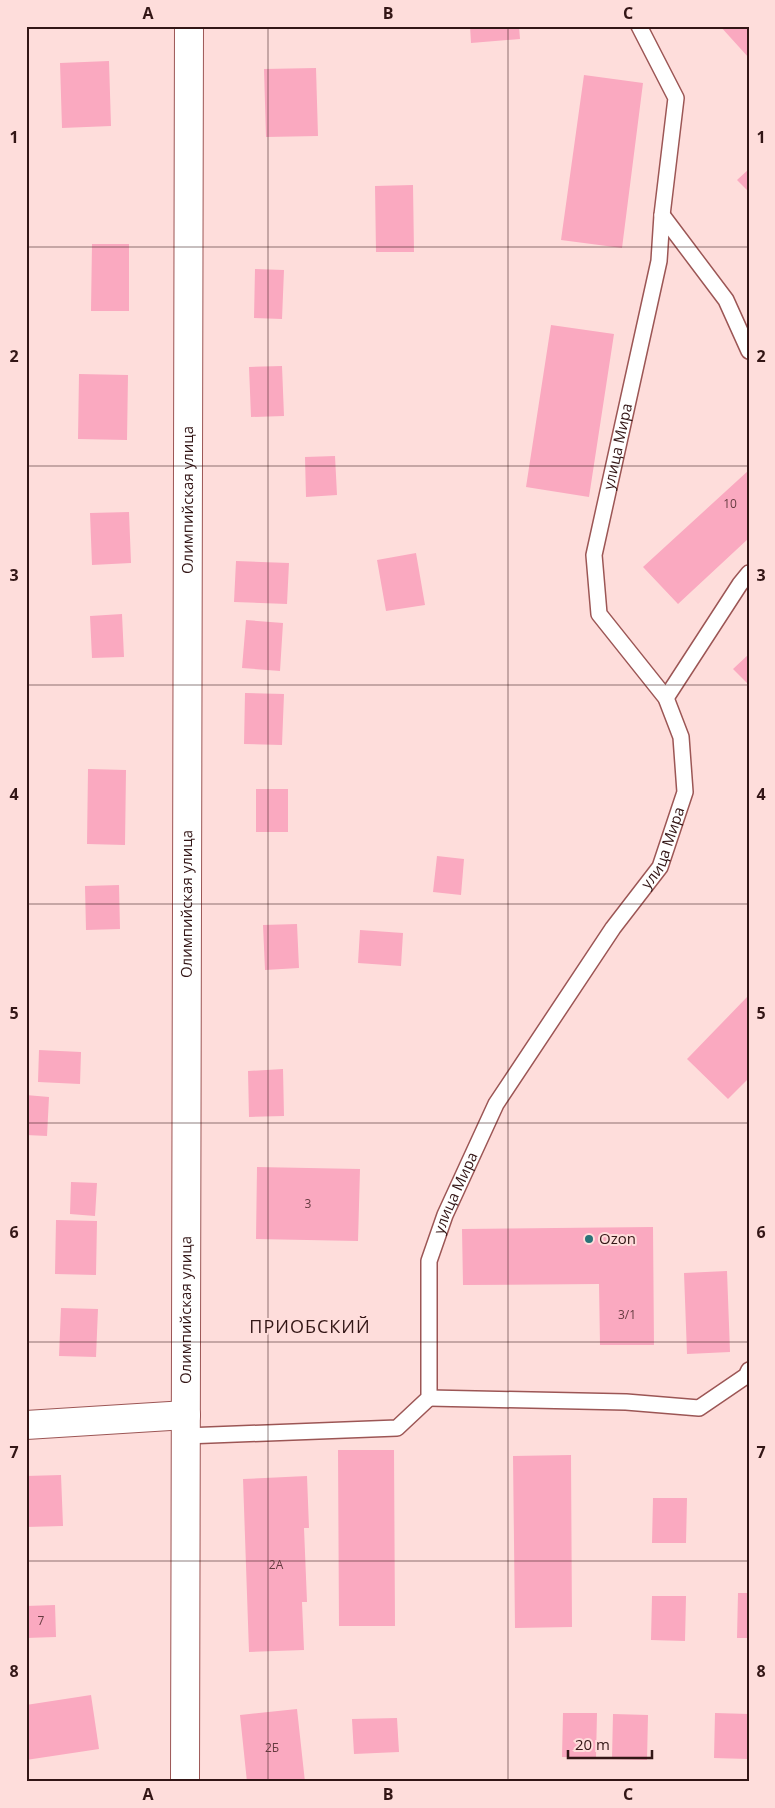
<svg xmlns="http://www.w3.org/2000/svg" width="775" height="1808" font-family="'Open Sans',sans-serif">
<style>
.building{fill:#faa9c0}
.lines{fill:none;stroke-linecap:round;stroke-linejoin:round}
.service-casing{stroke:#9c5655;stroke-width:18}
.minor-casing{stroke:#9c5655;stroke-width:30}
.service{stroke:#fff;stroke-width:15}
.minor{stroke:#fff;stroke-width:28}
.grid{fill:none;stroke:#331616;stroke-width:1;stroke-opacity:0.55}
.poi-dot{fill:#297378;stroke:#fedddb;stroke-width:2}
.labels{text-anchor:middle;stroke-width:4;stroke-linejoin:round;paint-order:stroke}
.number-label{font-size:12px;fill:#653b40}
.street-label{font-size:15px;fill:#331616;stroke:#fedddb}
.poi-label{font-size:15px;fill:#331616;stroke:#fedddb;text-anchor:start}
.quarter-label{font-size:18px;letter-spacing:1px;fill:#331616;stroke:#fedddb}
.neatline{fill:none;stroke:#331616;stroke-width:2}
.grid-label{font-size:16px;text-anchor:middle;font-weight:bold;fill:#331616}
</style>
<rect width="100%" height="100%" fill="#fedddb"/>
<path class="building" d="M470,26H519L520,39L471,43Z
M720,26H749V58Z
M109,61L111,126L62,128L60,63Z
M316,68L318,136L266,137L264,69Z
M584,75L643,83L622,248L561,240Z
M749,169V192L737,180Z
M413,185L414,252H376L375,186Z
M92,244H129V311H91Z
M255,269L284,270L282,319L254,318Z
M551,325L614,334L589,497L526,487Z
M282,366L284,416L251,417L249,367Z
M79,374L128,375L127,440L78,439Z
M335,456L337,495L306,497L305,457Z
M749,470V538L678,604L643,567Z
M129,512L131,563L92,565L90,513Z
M416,553L425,605L386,611L377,560Z
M236,561L289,563L287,604L234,602Z
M122,614L124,657L92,658L90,616Z
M246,620L283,623L280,671L242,668Z
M749,654V685L733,669Z
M245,693L284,694L282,745L244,744Z
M88,769L126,770L125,845L87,844Z
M256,789H288V832H256Z
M437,856L464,859L461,895L433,892Z
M119,885L120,929L86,930L85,886Z
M297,924L299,968L265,970L263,925Z
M360,930L403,933L401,966L358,963Z
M749,995V1078L728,1099L687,1059Z
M39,1050L81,1052L80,1084L38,1082Z
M283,1069L284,1116L249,1117L248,1071Z
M26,1095L49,1097L47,1136L26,1135Z
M257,1167L360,1169L358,1241L256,1239Z
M71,1182L97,1183L95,1216L70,1214Z
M56,1220L97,1221L96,1275L55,1274Z
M653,1227L654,1345H600L599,1284L463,1285L462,1229Z
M727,1271L730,1352L687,1354L684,1273Z
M61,1308L98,1309L96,1357L59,1356Z
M338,1450H394L395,1626H339Z
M571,1455L572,1627L515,1628L513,1456Z
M61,1475L63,1526L26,1527V1476Z
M307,1476L309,1528H304L307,1602H302L304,1650L249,1652L243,1479Z
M653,1498H687L686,1543H652Z
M738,1593H749V1638H737Z
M652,1596H686L685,1641L651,1640Z
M55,1605L56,1637L26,1638V1606Z
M91,1695L99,1749L26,1760V1705Z
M297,1709L305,1782H247L240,1715Z
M563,1713H597L596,1758L562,1757Z
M715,1713L749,1714L748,1759L714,1758Z
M613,1714L648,1715L647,1760L612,1759Z
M397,1718L399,1752L354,1754L352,1719Z"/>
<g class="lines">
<g class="service-casing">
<g id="service">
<path d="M662,215L726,300L749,351"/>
<path d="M666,698L740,584L749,573"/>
<path d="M429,1398L626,1402L699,1408L746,1376L749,1370"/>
<path id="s1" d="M185,1436L397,1428L429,1398V1261L445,1215L496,1104L613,928L660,867L685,792L681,737L666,698L599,614L594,555L659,261L662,215L676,98L639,26"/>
</g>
</g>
<g class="minor-casing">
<g id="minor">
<path d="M26,1425L186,1415"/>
<path id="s2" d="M185,1782L189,26"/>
</g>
</g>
<use href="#service" class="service"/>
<use href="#minor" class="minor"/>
</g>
<path class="grid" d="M268,26V1782M508,26V1782M26,247H749M26,466H749M26,685H749M26,904H749M26,1123H749M26,1342H749M26,1561H749"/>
<circle class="poi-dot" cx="589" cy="1239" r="5"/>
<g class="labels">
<g class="number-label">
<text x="730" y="508">10</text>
<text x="308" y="1208">3</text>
<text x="627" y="1319">3/1</text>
<text x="276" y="1569">2А</text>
<text x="41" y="1625">7</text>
<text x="272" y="1752">2Б</text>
</g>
<g class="street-label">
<text dy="5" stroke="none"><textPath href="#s1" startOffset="1306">улица Мира</textPath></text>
<text dy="5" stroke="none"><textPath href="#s2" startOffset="1282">Олимпийская улица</textPath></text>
<text dy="5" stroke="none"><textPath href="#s1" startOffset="871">улица Мира</textPath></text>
<text dy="5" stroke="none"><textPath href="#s2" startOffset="878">Олимпийская улица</textPath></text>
<text dy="5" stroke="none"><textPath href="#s1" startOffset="466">улица Мира</textPath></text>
<text dy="5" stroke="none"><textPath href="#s2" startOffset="472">Олимпийская улица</textPath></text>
</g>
<g class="poi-label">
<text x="599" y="1244">Ozon</text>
</g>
<g class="quarter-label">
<text x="310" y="1333">ПРИОБСКИЙ</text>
</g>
</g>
<rect width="775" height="1808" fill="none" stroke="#fedddb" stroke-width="55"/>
<path d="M568 1750v8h84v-8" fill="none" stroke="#331616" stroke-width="2.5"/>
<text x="575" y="1750" font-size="15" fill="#331616" stroke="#fedddb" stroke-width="4" paint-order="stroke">20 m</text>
<rect x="28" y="28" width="720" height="1752" class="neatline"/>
<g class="grid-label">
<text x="148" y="19">A</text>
<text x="388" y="19">B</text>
<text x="628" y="19">C</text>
<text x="14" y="143">1</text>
<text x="761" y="143">1</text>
<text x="14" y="362">2</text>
<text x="761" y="362">2</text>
<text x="14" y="581">3</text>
<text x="761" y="581">3</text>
<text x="14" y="800">4</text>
<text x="761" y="800">4</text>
<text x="14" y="1019">5</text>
<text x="761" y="1019">5</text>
<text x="14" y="1238">6</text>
<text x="761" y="1238">6</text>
<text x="14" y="1458">7</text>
<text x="761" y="1458">7</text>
<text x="14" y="1677">8</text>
<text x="761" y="1677">8</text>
<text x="148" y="1800">A</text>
<text x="388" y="1800">B</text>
<text x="628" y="1800">C</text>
</g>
</svg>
